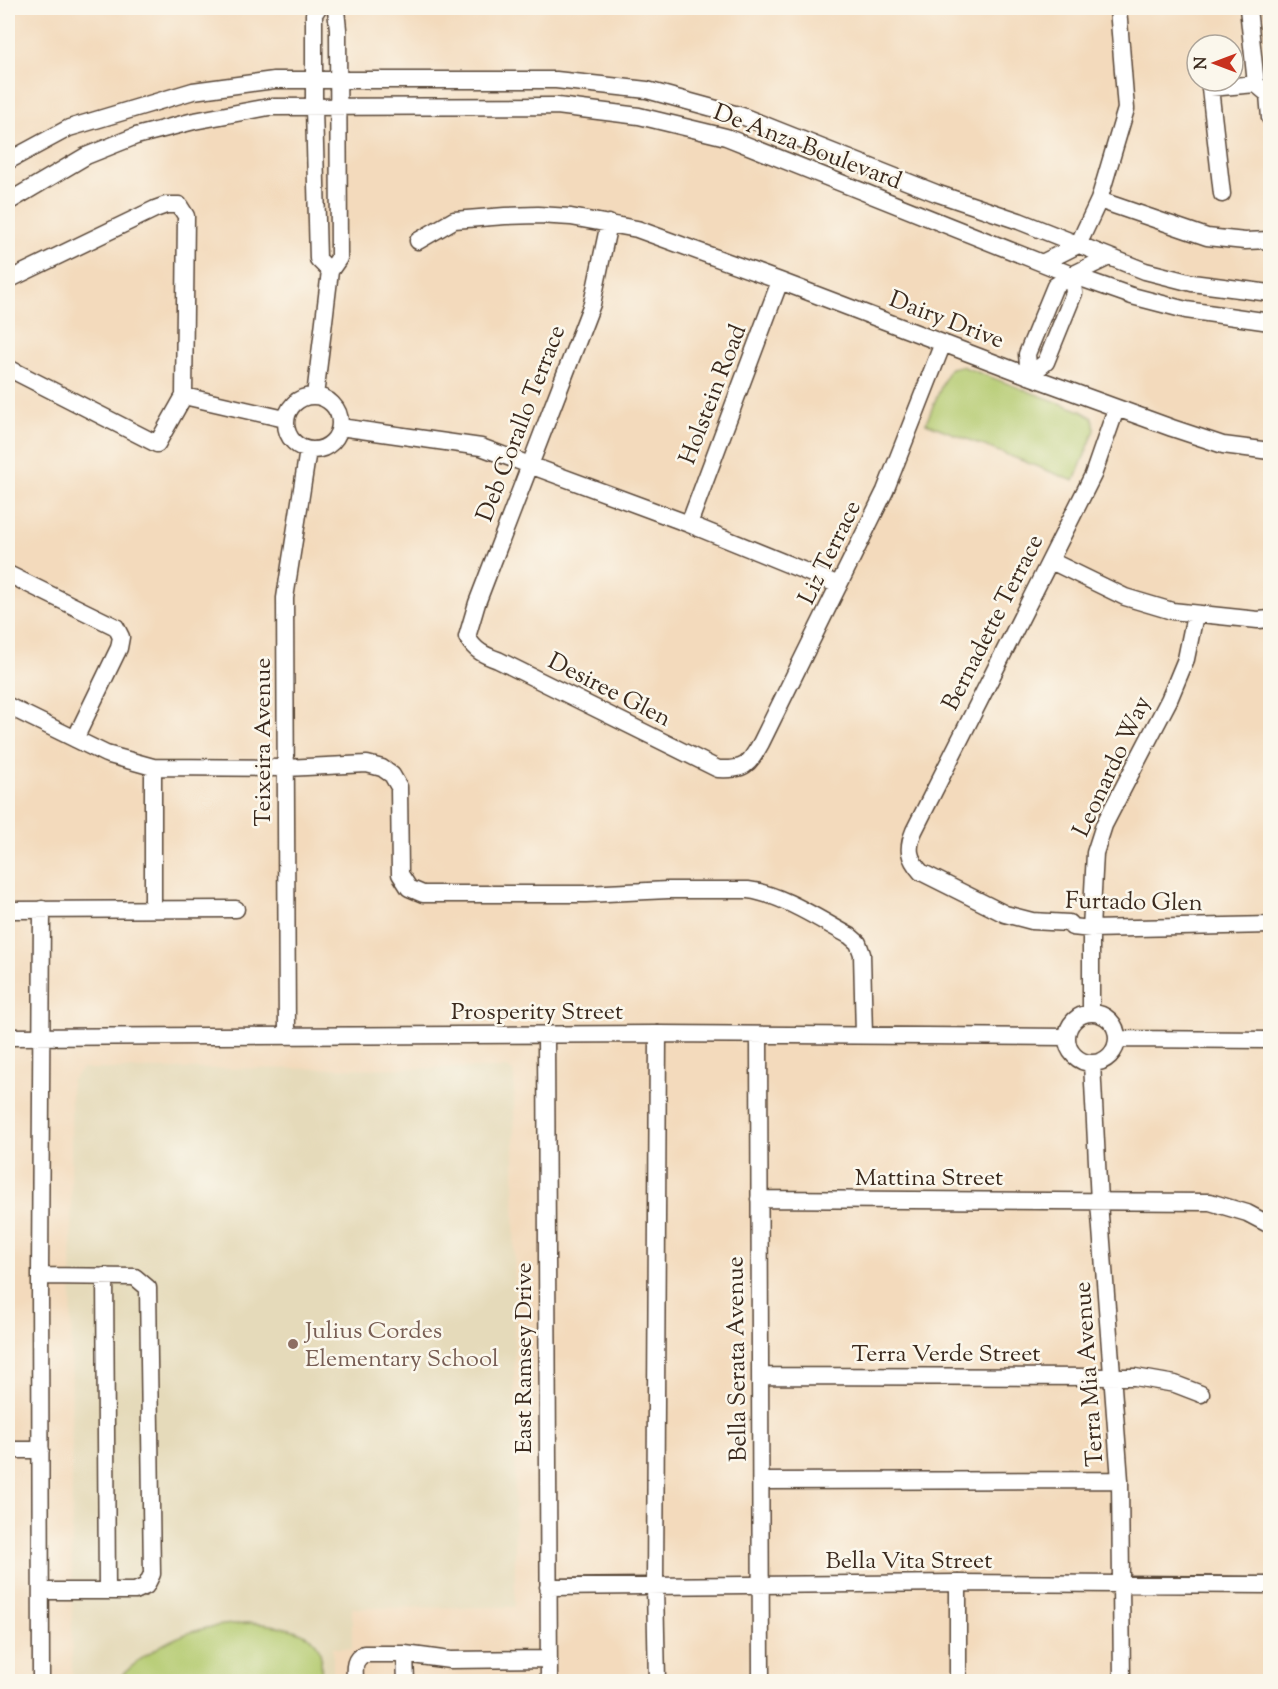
<svg xmlns="http://www.w3.org/2000/svg" width="1278" height="1689" font-family="'Sorts Mill Goudy',serif">
<style>
.built{fill:#e5daba}
.green{fill:#b4ca6f;stroke:#787a46;stroke-width:1.5}
.lines{fill:none;stroke-linecap:round;stroke-linejoin:round}
.minor-tunnel{stroke:#ceb79c;stroke-width:16;stroke-dasharray:16 8;stroke-linecap:butt}
.minor-casing{stroke:#574436;stroke-width:19}
.minor{stroke:#fff;stroke-width:16}
.education-dot{fill:#8d6e63;stroke:#fbf7ec;stroke-width:2}
.labels{text-anchor:middle;stroke-width:5;stroke-linejoin:round;paint-order:stroke}
.street-label{font-size:24px;fill:#3b2a1e;stroke:#fbf7ec}
.education-label{font-size:24px;fill:#785e54;stroke:#fbf7ec;text-anchor:start}
</style>
<rect width="100%" height="100%" fill="#fbf7ec"/>
<filter id="ink" filterUnits="userSpaceOnUse"><feTurbulence type="fractalNoise" baseFrequency=".0167" numOctaves="2"/><feDisplacementMap in="SourceGraphic" scale="12" xChannelSelector="R" yChannelSelector="G"/><feConvolveMatrix kernelMatrix="1 2 1 2 8 2 1 2 1" color-interpolation-filters="sRGB"/></filter>
<filter id="wash" filterUnits="userSpaceOnUse"><feTurbulence type="fractalNoise" baseFrequency=".008" numOctaves="4" result="noise"/><feDisplacementMap in="SourceGraphic" scale="24" xChannelSelector="R" yChannelSelector="G"/><feGaussianBlur stdDeviation="1.35" result="paint"/><feColorMatrix in="noise" values="0 0 0 0 0 0 0 0 0 0 0 0 0 0 0 0 0 1.4 0 .05"/><feComposite in="paint" operator="in"/></filter>
<g filter="url(#wash)">
<rect width="100%" height="100%" fill="#f3dabc"/>
<path class="built" d="M508,1068L514,1073L515,1607L352,1608V1648H333V1681H72L71,1081L82,1069Z"/>
<path class="green" d="M961,366L1081,411L1093,418L1095,430L1074,481L926,423L947,373L951,368Z
M248,1623C266,1624 313,1628 319,1649C323,1659 321,1671 321,1681H116C155,1642 192,1625 248,1623Z"/>
</g>
<g filter="url(#ink)">
<g class="lines">
<path class="minor-tunnel" d="M1259,12L1270,10
M1261,34L1270,33
M1264,56H1270"/>
<g class="minor-casing">
<path id="minor" d="M318,8L314,14V108L318,259L330,271
M1248,8L1256,84L1268,94L1270,118
M8,161L69,128L193,91L274,80H556L647,90L742,116L936,193L1019,221L1145,271L1192,283L1270,293
M1222,194L1210,88L1256,84
M1099,200L1126,109L1118,8
M8,202L86,156L136,136L194,121L269,107L557,106L639,116L726,137L1072,275L1132,296L1186,310L1270,322
M609,223L592,304L477,603L467,637C475,651 484,655 498,660L718,769C745,770 748,766 761,743L885,491L943,343
M418,241L454,220L505,216L538,215L571,217L637,229L780,281L1029,376L1172,428L1223,445L1270,451
M1042,263L1078,245L1099,200L1207,237L1245,241L1270,240
M8,280L155,209L166,205H179L186,216L184,396
M8,368L157,444L184,396L285,419
M1029,376L1027,354L1055,286L1072,275L1109,257
M1029,376L1046,362L1074,293L1072,275
M286 423a27 27 0 1 1 54 0a27 27 0 1 1-54 0Z
M315,396L330,271L339,258L338,29L336,10L334,8
M1116,409L1093,475L914,831C907,848 908,858 921,872L1005,914L1032,921L1069,923L1072,927L1091,929L1270,925
M340,427L481,447L689,524L839,585
M689,524L780,281
M1051,561L1125,597L1172,611L1258,620L1270,619
M8,574L116,627L121,637L119,648L75,739
M8,706L106,754L153,767L286,768L367,764L382,768L392,775L399,787L400,874L409,888L423,894H586L668,890H748C782,894 820,920 850,936L858,943L862,954L864,1035
M153,909V767
M8,910L236,909
M1091,1013V929L1095,853L1104,825L1169,700L1186,659L1195,615
M1067 1038a25 25 0 1 1 50 0a25 25 0 1 1-50 0Z
M546,1035L549,1682
M759,1035L761,1682
M287,1036L285,598L308,450
M8,1037L658,1034L1067,1037
M1117,1039L1270,1040
M1092,1063L1099,1202L1120,1480L1122,1682
M759,1199L1210,1202L1247,1213L1270,1225
M40,1276L135,1277L148,1288L152,1574L146,1586L135,1591H41
M105,1276L107,1591
M760,1376L1135,1377L1175,1384L1201,1394
M8,1450H41
M762,1481L1120,1480
M548,1587L958,1583L1270,1585
M405,1654L406,1682
M41,1682L40,1276L42,909
M355,1682C355,1670 352,1660 364,1654H405L450,1660L548,1659
M657,1682L655,1586L658,1034
M958,1682V1583"/>
</g>
<use href="#minor" class="minor"/>
</g>
</g>
<circle class="education-dot" cx="293" cy="1344" r="6"/>
<g class="labels">
<g class="street-label">
<text transform="translate(808 146) rotate(21)" y="8">De Anza Boulevard</text>
<text transform="translate(947 319) rotate(21)" y="8">Dairy Drive</text>
<text transform="translate(712 394) rotate(-69)" y="8">Holstein Road</text>
<text transform="translate(520 423) rotate(-69)" y="8">Deb Corallo Terrace</text>
<text transform="translate(829 552) rotate(-64)" y="8">Liz Terrace</text>
<text transform="translate(992 622) rotate(-63)" y="8">Bernadette Terrace</text>
<text transform="translate(610 689) rotate(27)" y="8">Desiree Glen</text>
<text transform="translate(262 742) rotate(-90)" y="8">Teixeira Avenue</text>
<text transform="translate(1111 766) rotate(-65)" y="8">Leonardo Way</text>
<text transform="translate(1134 901) rotate(1)" y="8">Furtado Glen</text>
<text x="537" y="1019">Prosperity Street</text>
<text x="929" y="1185">Mattina Street</text>
<text x="946" y="1361">Terra Verde Street</text>
<text transform="translate(523 1358) rotate(-90)" y="8">East Ramsey Drive</text>
<text transform="translate(736 1359) rotate(-91)" y="8">Bella Serata Avenue</text>
<text transform="translate(1088 1374) rotate(-94)" y="8">Terra Mia Avenue</text>
<text x="909" y="1568">Bella Vita Street</text>
</g>
<g class="education-label">
<text x="305" y="1338">Julius Cordes<tspan x="305" dy="28">Elementary School</tspan></text>
</g>
</g>
<rect width="1278" height="1689" fill="none" stroke="#fbf7ec" stroke-width="30"/>
<g transform="translate(1215 63) rotate(270)"><circle r="28" fill="#fbf7ec" stroke="#aea59a" stroke-width="1.5"/>
<path d="M0-4.5L10 22L0 15L-10 22Z" fill="#c8321e"/>
<text y="-9" font-size="16" font-weight="bold" text-anchor="middle" fill="#3b2a1e">N</text>
</g>
</svg>
